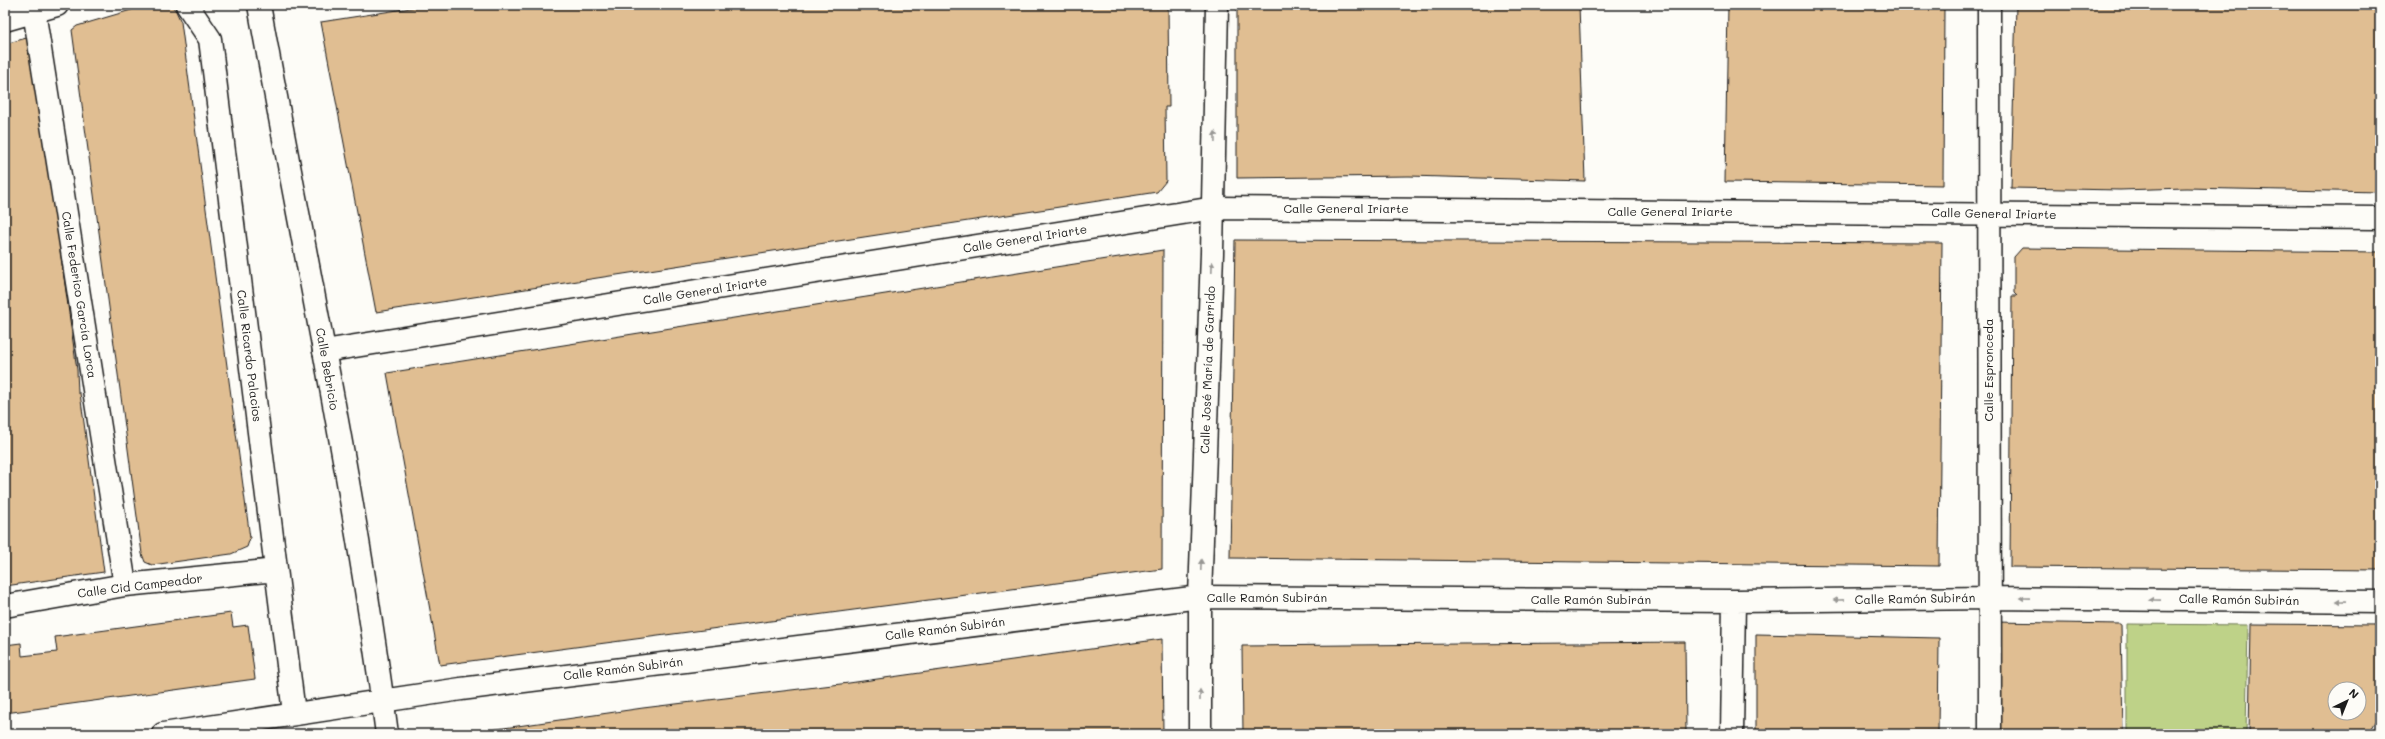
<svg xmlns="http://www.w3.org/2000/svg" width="2385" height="739" font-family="Mali,sans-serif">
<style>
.green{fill:#bed288;stroke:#6d7752}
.building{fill:#e0be92;stroke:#1c1c1c;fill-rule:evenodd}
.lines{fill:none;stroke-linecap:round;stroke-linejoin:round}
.street-casing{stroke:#1c1c1c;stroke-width:25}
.secondary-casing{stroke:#1c1c1c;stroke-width:25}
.street{stroke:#fdfcf7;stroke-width:22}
.secondary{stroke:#fdfcf7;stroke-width:22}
.oneway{fill:#989794}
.labels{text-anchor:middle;stroke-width:3;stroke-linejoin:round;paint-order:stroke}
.street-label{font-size:12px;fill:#1c1c1c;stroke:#fdfcf7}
</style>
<rect width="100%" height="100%" fill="#fdfcf7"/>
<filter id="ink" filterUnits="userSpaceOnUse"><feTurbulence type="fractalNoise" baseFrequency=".025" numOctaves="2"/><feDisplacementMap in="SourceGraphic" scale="8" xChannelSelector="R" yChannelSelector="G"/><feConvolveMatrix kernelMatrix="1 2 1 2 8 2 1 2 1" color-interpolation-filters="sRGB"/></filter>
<g filter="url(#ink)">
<path class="green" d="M2127,624L2248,625L2246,734H2127Z"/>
<path class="building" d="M148,5H171L176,11L181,22L250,538L247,547L231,554L152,565L145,562L142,554L72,30L77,26Z
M430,5H1168L1169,107H1165L1166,181L1157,192L376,312L321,22Z
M1237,5H1579L1585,181L1409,176L1237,178Z
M1728,5H1944L1943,185L1725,182Z
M2016,5H2380V192L2186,188L2120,190L2011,188Z
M30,37L62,249H60L77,370L78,393H80L104,572L5,586V44Z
M1235,240L1942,243L1939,566L1230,558Z
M2022,248L2380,252V570L2010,567L2012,296H2017L2014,293V257Z
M1163,250L1162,569L440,665L387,373Z
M231,613L233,627L248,625L255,679L5,713V645L21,643L22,656L57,652L55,637Z
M1993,622L2121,624L2123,734H1996Z
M2251,624L2380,625V714L2368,734H2249ZM2335,689H2359V713H2335Z
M1756,634L1939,638L1938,734H1756Z
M1162,639L1163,734H462L643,708L849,683Z
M1685,642L1686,734H1243L1242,646Z"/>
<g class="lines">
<g class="street-casing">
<path id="street" d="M33,5L125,585
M187,5L210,39L294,713
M1989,5L1990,734
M5,20L57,5
M324,351L1214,208L2380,218
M5,606L125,585L276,570
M163,734L461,689L1200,597L1734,601L1990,598L2380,602
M1732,734L1734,601"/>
</g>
<g class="secondary-casing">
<path id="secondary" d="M259,5C303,248 355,489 387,734
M1200,734V597L1212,253L1217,5"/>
</g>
<use href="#street" class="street"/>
<use href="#secondary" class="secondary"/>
</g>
<defs><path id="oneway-solid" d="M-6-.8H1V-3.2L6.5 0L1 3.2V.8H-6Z"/></defs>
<g class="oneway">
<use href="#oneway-solid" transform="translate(1215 137) rotate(-89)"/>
<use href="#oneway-solid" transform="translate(1212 267) rotate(-88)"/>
<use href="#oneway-solid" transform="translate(1201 565) rotate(-88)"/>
<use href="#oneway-solid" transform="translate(2025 598) rotate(-179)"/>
<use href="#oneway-solid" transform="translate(1839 600) rotate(179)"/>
<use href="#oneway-solid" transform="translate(2155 600) rotate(-179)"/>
<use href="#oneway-solid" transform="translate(2341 601) rotate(-179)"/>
<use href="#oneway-solid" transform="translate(1200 695) rotate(-90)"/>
</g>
</g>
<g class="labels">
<g class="street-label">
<text x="1346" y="213">Calle General Iriarte</text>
<text x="1670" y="216">Calle General Iriarte</text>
<text transform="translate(1994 214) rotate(1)" y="4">Calle General Iriarte</text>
<text transform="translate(1025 239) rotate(-9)" y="4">Calle General Iriarte</text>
<text transform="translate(705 291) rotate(-9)" y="4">Calle General Iriarte</text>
<text transform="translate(79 295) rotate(81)" y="4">Calle Federico García Lorca</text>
<text transform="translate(249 356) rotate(83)" y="4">Calle Ricardo Palacios</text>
<text transform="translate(327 369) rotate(80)" y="4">Calle Bebricio</text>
<text transform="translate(1208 370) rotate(-88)" y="4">Calle José María de Garrido</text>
<text transform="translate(1989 370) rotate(-90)" y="4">Calle Espronceda</text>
<text transform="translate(140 586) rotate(-7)" y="4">Calle Cid Campeador</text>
<text x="1267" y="602">Calle Ramón Subirán</text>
<text transform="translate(1915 599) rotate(-1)" y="4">Calle Ramón Subirán</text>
<text x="1591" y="604">Calle Ramón Subirán</text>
<text transform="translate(2239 600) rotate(1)" y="4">Calle Ramón Subirán</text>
<text transform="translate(945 629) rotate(-7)" y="4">Calle Ramón Subirán</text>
<text transform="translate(623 669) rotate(-7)" y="4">Calle Ramón Subirán</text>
</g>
</g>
<rect width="2385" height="739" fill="none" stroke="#fdfcf7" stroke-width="20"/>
<rect x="10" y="10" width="2365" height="719" fill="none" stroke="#1c1c1c" stroke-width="1.5" filter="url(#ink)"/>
<g transform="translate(2347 701) rotate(43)"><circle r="19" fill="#fdfcf7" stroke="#a3a29f"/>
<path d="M0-3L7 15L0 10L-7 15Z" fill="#1c1c1c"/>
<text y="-6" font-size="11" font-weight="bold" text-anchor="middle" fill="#1c1c1c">N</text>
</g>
</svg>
